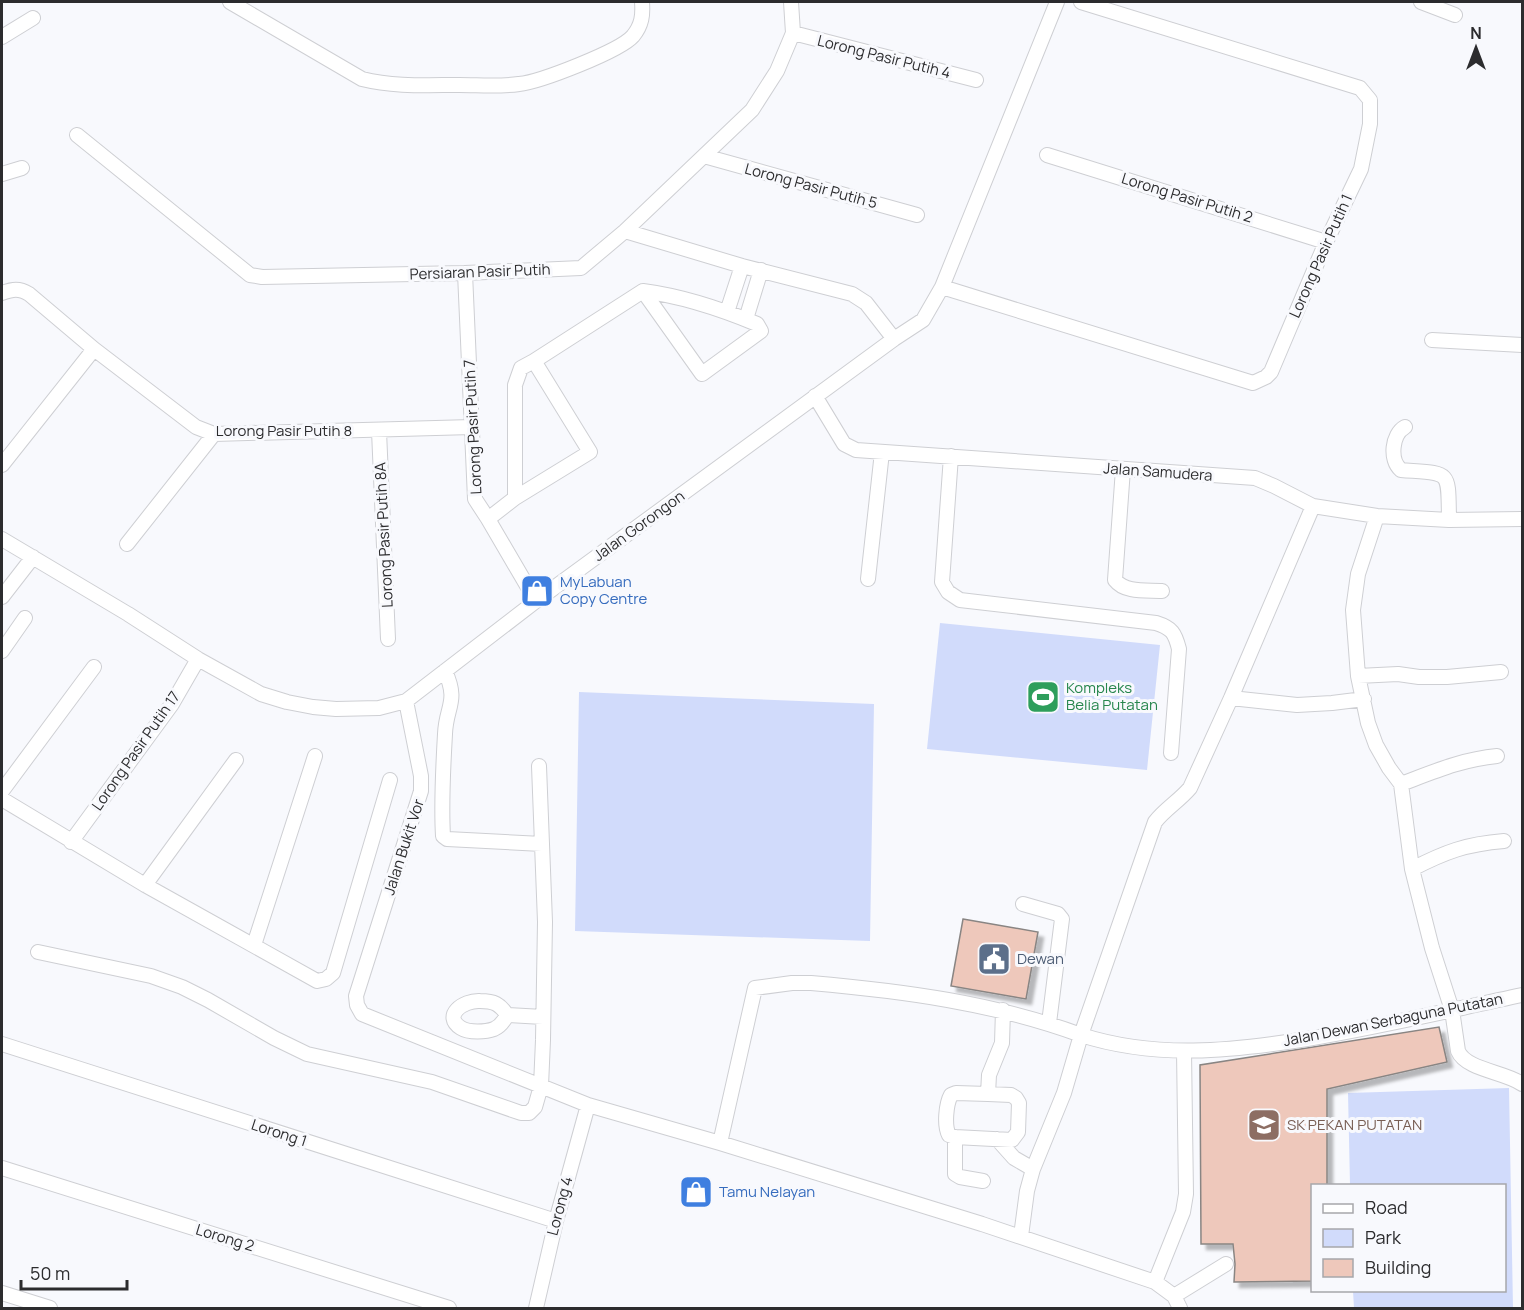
<svg xmlns="http://www.w3.org/2000/svg" width="1524" height="1310" font-family="Manrope,sans-serif">
<style>
.green{fill:#d1dbfb}
.building{fill:#eec8bb;stroke:#898583;stroke-width:1.5;filter:url(#shadow)}
.lines{fill:none;stroke-linecap:round;stroke-linejoin:round}
.minor-casing{stroke:#cecfd3;stroke-width:16}
.minor{stroke:#fff;stroke-width:14}
.labels{text-anchor:middle;stroke-width:6;stroke-linejoin:round;paint-order:stroke}
.street-label{font-size:15px;fill:#2c2c2e;stroke:#f8f9fd}
.shop-label{font-size:15px;fill:#366cbe;stroke:#f8f9fd;text-anchor:start}
.leisure-label{font-size:15px;fill:#27864d;stroke:#f8f9fd;text-anchor:start}
.service-label{font-size:15px;fill:#4e5e75;stroke:#f8f9fd;text-anchor:start}
.education-label{font-size:15px;fill:#785e54;stroke:#f8f9fd;text-anchor:start}
</style>
<defs>
<filter id="shadow"><feDropShadow dx="5.5" dy="5.5" stdDeviation="1.5" flood-color="#0004"/></filter>
</defs>
<rect width="100%" height="100%" fill="#f8f9fd"/>
<path class="green" d="M940,623L1160,645L1147,770L927,749Z
M579,692L874,704L870,941L575,931Z
M1509,1088L1513,1308H1354L1353,1291L1504,1290V1186L1350,1185L1348,1093Z"/>
<path class="building" d="M963,919L1038,932L1026,999L951,986Z
M1439,1027L1447,1062L1327,1089V1185H1312V1281L1234,1282L1235,1264L1233,1244H1201L1200,1065Z"/>
<g class="lines">
<g class="minor-casing">
<path id="minor" d="M230,2L362,79C394,87 427,85 459,85C479,85 499,87 519,84C540,82 620,51 633,36C642,25 643,15 642,2
M1421,2L1455,15
M793,33L976,80
M2,37L33,18
M77,135L250,275L262,277L465,273L581,268L625,231L752,110L777,71L793,33L791,2
M1047,155L1326,242
M704,156L917,215
M2,174L22,168
M625,231L742,266L852,294L866,303L894,339
M465,273L475,499L488,519L536,601
M942,287L1253,383L1266,377L1271,372L1326,242L1361,169L1370,124V100L1360,88L1081,2
M2,293C13,289 19,288 29,294L94,349L196,427L214,434L472,427
M727,312L742,266
M746,319L761,270
M1432,340L1522,345
M815,396L844,444L856,450L1255,478L1274,486L1313,506L1377,516L1449,520L1522,519
M1405,427C1392,434 1389,460 1401,470C1452,474 1448,469 1449,520
M379,431L388,639
M951,456L942,582L948,592L960,600L1156,623C1172,628 1175,633 1179,649L1171,753
M2,465L94,349
M1123,469L1115,580C1125,593 1146,590 1162,591
M515,498V385L521,368L534,361
M1377,516L1358,574L1353,610L1358,676L1368,723L1376,745L1389,768L1401,784L1412,869L1432,948L1452,1010L1458,1051C1466,1070 1506,1072 1522,1084
M488,519L515,498L590,452L534,361L643,291L702,374L761,331L757,324C721,309 681,296 643,291
M2,539L128,614L198,659L261,694L287,702L313,707L336,709L379,708L406,701L536,601L894,339L923,320L942,287L1057,2
M127,544L214,434
M868,579L882,452
M2,597L33,557
M2,651L25,618
M445,671C459,702 446,706 445,734C443,768 441,802 443,836L447,839L542,844
M1358,676L1398,674L1419,677H1447L1501,672
M1231,698L1297,705L1332,703L1364,699
M406,701L421,776V791L356,996L357,1005L362,1014L588,1105L720,1143L982,1224L1155,1282L1174,1296L1180,1308
M1401,784C1433,772 1463,759 1497,756
M2,791L94,667
M2,799L145,885L317,981L326,979L333,973L390,780
M71,842L172,704L198,659
M1412,869C1445,852 1466,844 1504,841
M145,885L236,760
M1023,904L1058,914L1062,919L1049,1023
M254,945L315,756
M38,952L151,976L182,987L208,1000L274,1038L307,1054L432,1082L521,1113H529L535,1107L541,1086L543,1040L545,922L539,766
M507,1015C500,1004 494,1001 480,1001C463,1000 442,1016 461,1028C469,1033 486,1032 494,1029C501,1026 504,1021 507,1015L543,1017
M2,1044L556,1221
M988,1094L956,1093L951,1095C946,1104 944,1126 949,1135L955,1137L1012,1140L1018,1132L1019,1103L1016,1098L1011,1095L988,1094L989,1075L1002,1043L1003,1010
M955,1137V1174L960,1177L983,1181
M997,1139L1014,1158L1033,1169
M720,1143L755,988L792,983H811C903,991 994,1003 1081,1035L1155,822C1165,809 1179,801 1190,788L1231,698L1313,506
M2,1168L449,1308
M1021,1236L1027,1191L1033,1169L1064,1093L1081,1035C1156,1059 1231,1051 1307,1039C1380,1027 1451,1010 1522,995
M1155,1282L1183,1212L1186,1194L1184,1051
M2,1293L50,1308
M1174,1296L1226,1264
M536,1308L556,1221L588,1105"/>
</g>
<use href="#minor" class="minor"/>
</g>
<defs>
<g id="shop-square" transform="scale(1.725)"><rect x="-9" y="-9" width="18" height="18" rx="4" fill="#3f7fe0" stroke="#f8f9fd"/><path d="M-5-2.5h2.3a2.7 3.5 0 0 1 5.4 0H5L5.5 6h-11ZM-1.5-2.5h3a1.5 2.3 0 0 0-3 0Z" fill="#fff"/></g>
<g id="stadium-square" transform="scale(1.725)"><rect x="-9" y="-9" width="18" height="18" rx="4" fill="#2e9e5b" stroke="#f8f9fd"/><path d="M0-5a6.5 5 0 1 0 0 10a6.5 5 0 1 0 0-10ZM-3.5-1.8h7v3.6h-7Z" fill="#fff"/></g>
<g id="civic-square" transform="scale(1.725)"><rect x="-9" y="-9" width="18" height="18" rx="4" fill="#5c6f8a" stroke="#f8f9fd"/><path d="M-.6-6.5H3V-4.5H.6V-3L4-1V1h2V6H-6V1h2V-1L-.6-3ZM-1.2 2.5V6h2.4V2.5Z" fill="#fff"/></g>
<g id="school-square" transform="scale(1.725)"><rect x="-9" y="-9" width="18" height="18" rx="4" fill="#8d6e63" stroke="#f8f9fd"/><path d="M0-5L7-2L0 1L-7-2ZM-4 1L0 2.5L4 1V4Q0 6-4 4Z" fill="#fff"/></g>
</defs>
<g fill-rule="evenodd">
<use href="#shop-square" x="537" y="591"/>
<use href="#stadium-square" x="1043" y="697"/>
<use href="#civic-square" x="994" y="959"/>
<use href="#school-square" x="1264" y="1125"/>
<use href="#shop-square" x="696" y="1192"/>
</g>
<g class="labels">
<g class="street-label">
<text transform="translate(884 57) rotate(14)" y="5">Lorong Pasir Putih 4</text>
<text transform="translate(811 186) rotate(15)" y="5">Lorong Pasir Putih 5</text>
<text transform="translate(1187 198) rotate(17)" y="5">Lorong Pasir Putih 2</text>
<text transform="translate(1321 256) rotate(-66)" y="5">Lorong Pasir Putih 1</text>
<text transform="translate(480 272) rotate(-2)" y="5">Persiaran Pasir Putih</text>
<text transform="translate(473 427) rotate(-93)" y="5">Lorong Pasir Putih 7</text>
<text x="284" y="436">Lorong Pasir Putih 8</text>
<text transform="translate(1158 472) rotate(4)" y="5">Jalan Samudera</text>
<text transform="translate(639 526) rotate(-36)" y="5">Jalan Gorongon</text>
<text transform="translate(384 535) rotate(-93)" y="5">Lorong Pasir Putih 8A</text>
<text transform="translate(136 751) rotate(-55)" y="5">Lorong Pasir Putih 17</text>
<text transform="translate(404 847) rotate(-72)" y="5">Jalan Bukit Vor</text>
<text transform="translate(1393 1020) rotate(-11)" y="5">Jalan Dewan Serbaguna Putatan</text>
<text transform="translate(279 1133) rotate(18)" y="5">Lorong 1</text>
<text transform="translate(560 1206) rotate(-75)" y="5">Lorong 4</text>
<text transform="translate(225 1238) rotate(17)" y="5">Lorong 2</text>
</g>
<g class="shop-label">
<text x="560" y="587">MyLabuan<tspan x="560" dy="17">Copy Centre</tspan></text>
<text x="719" y="1197">Tamu Nelayan</text>
</g>
<g class="leisure-label">
<text x="1066" y="693">Kompleks<tspan x="1066" dy="17">Belia Putatan</tspan></text>
</g>
<g class="service-label">
<text x="1017" y="964">Dewan</text>
</g>
<g class="education-label">
<text x="1287" y="1130">SK PEKAN PUTATAN</text>
</g>
</g>
<rect width="1524" height="1310" fill="none" stroke="#2c2c2e" stroke-width="6"/>
<rect x="1311" y="1184" width="195" height="108" fill="#f8f9fd" stroke="#a6a7aa" stroke-width="1.5"/>
<rect x="1323" y="1204" width="30" height="9" fill="#ffffff" stroke="#a6a7aa" stroke-width="1.5"/>
<text x="1365" y="1214" font-size="18" fill="#2c2c2e">Road</text>
<rect x="1323" y="1229" width="30" height="18" fill="#d1dbfb" stroke="#a6a7aa" stroke-width="1.5"/>
<text x="1365" y="1244" font-size="18" fill="#2c2c2e">Park</text>
<rect x="1323" y="1259" width="30" height="18" fill="#eec8bb" stroke="#a6a7aa" stroke-width="1.5"/>
<text x="1365" y="1274" font-size="18" fill="#2c2c2e">Building</text>
<g transform="translate(1476 48)" stroke="#f8f9fd" stroke-width="4.5" paint-order="stroke">
<path d="M0-4.5L10 22L0 15L-10 22Z" fill="#2c2c2e"/>
<text y="-9" font-size="16" font-weight="bold" text-anchor="middle" fill="#2c2c2e">N</text>
</g>
<path d="M21 1280v9h106v-9" fill="none" stroke="#2c2c2e" stroke-width="3"/>
<text x="30" y="1280" font-size="18" fill="#2c2c2e" stroke="#f8f9fd" stroke-width="4.5" paint-order="stroke">50 m</text>
</svg>
